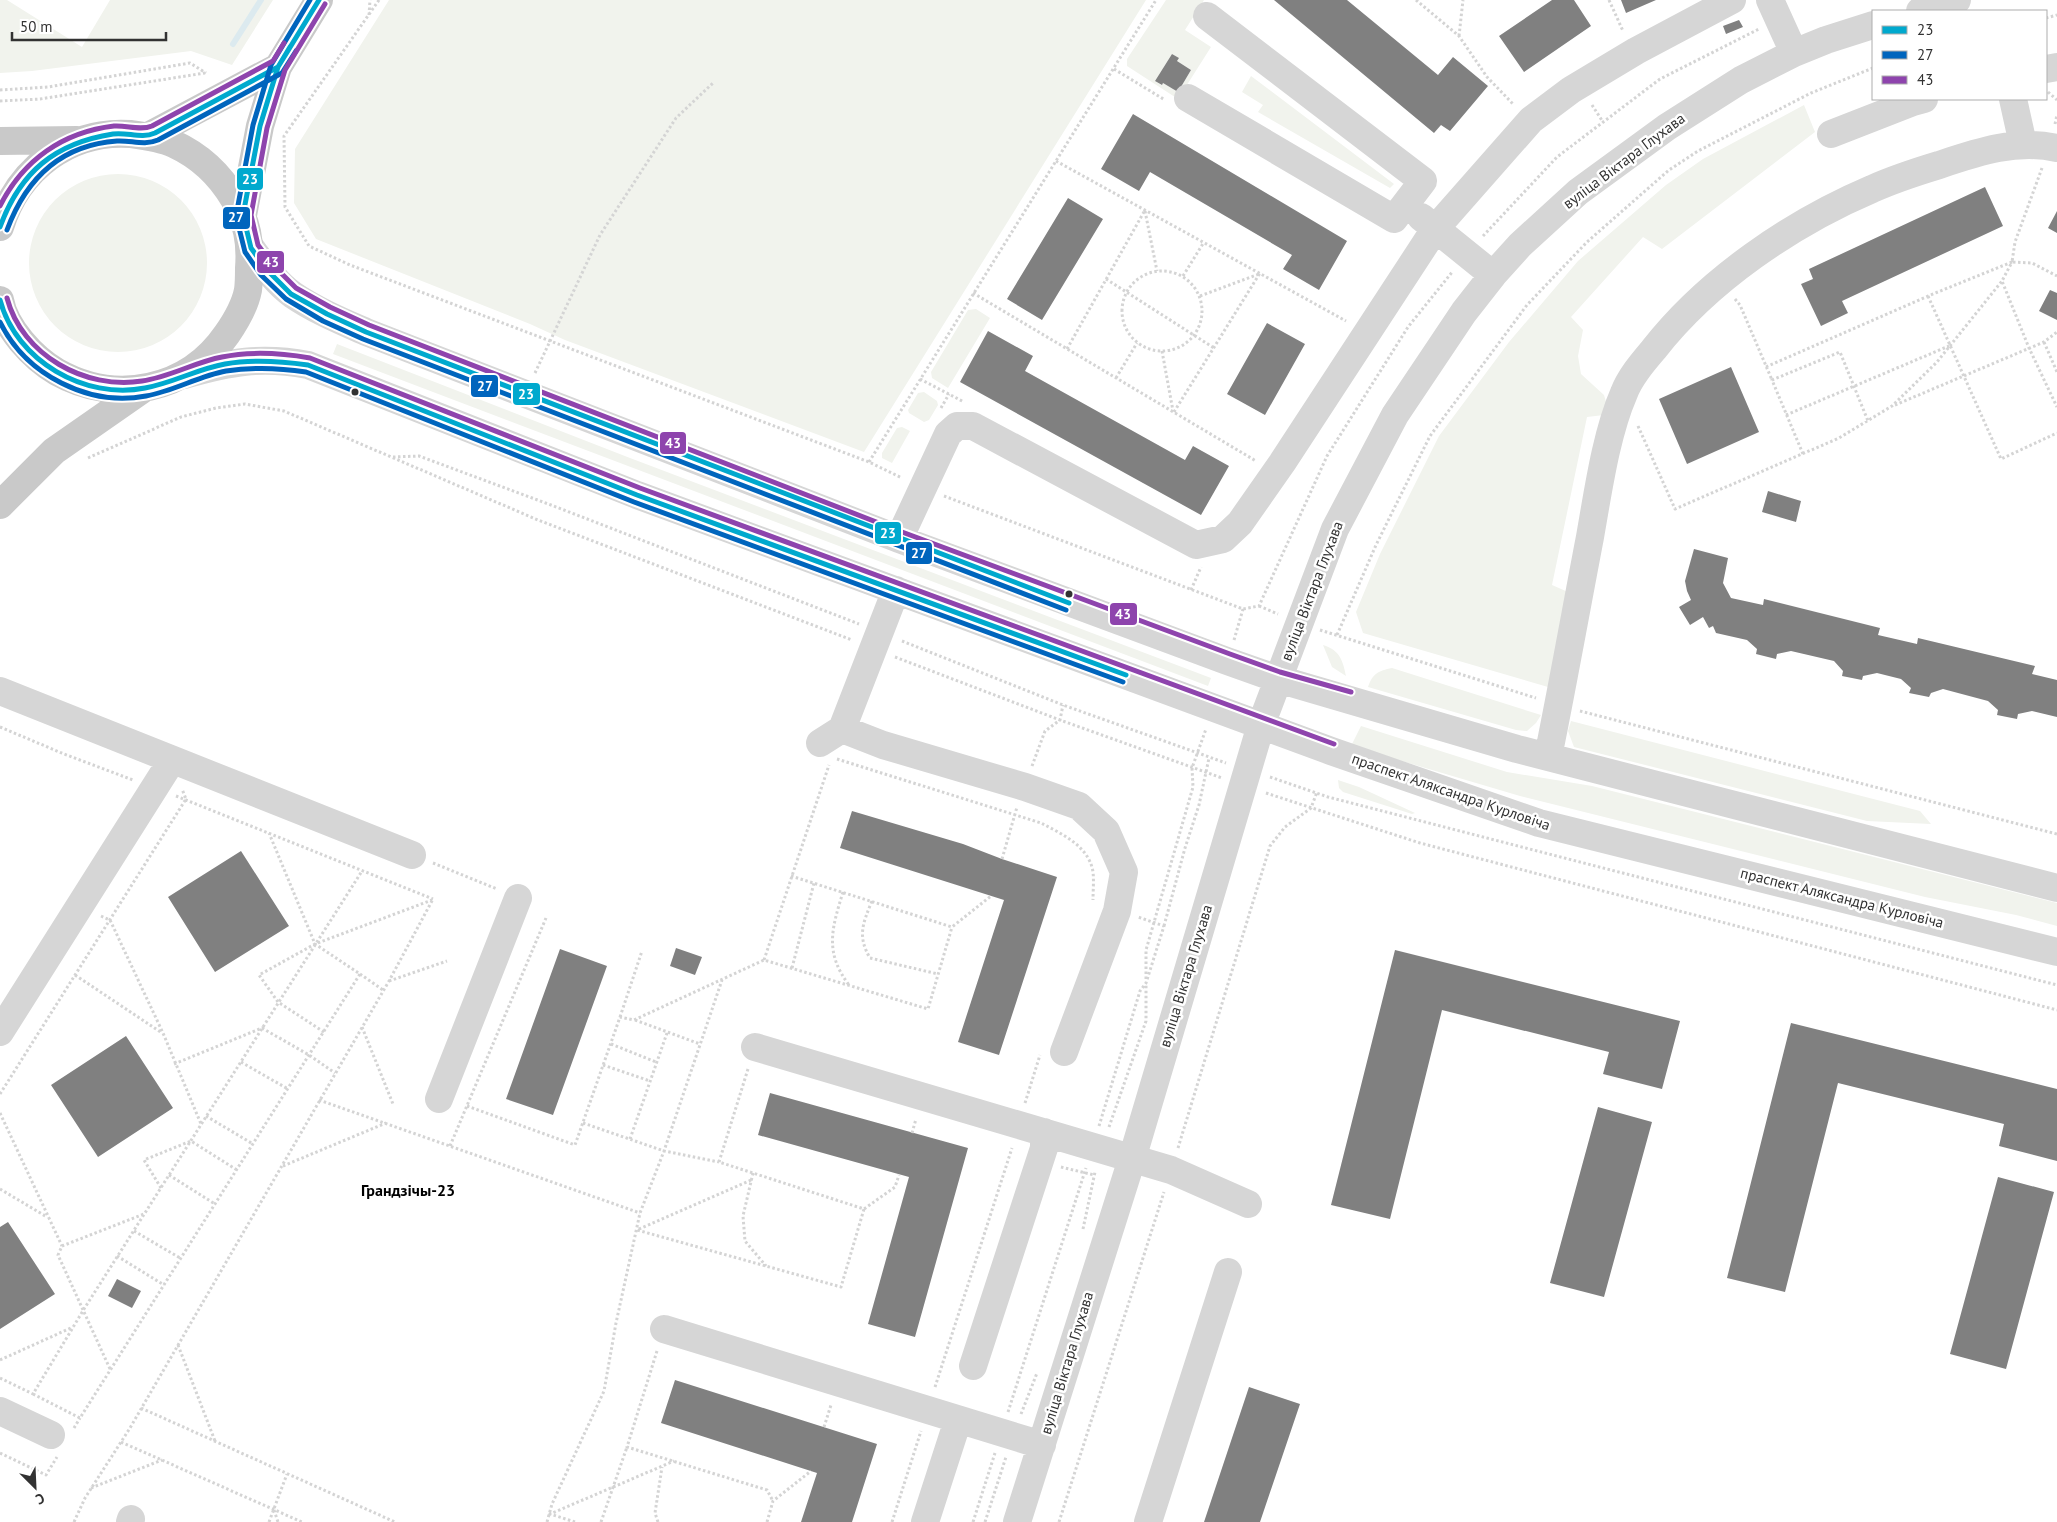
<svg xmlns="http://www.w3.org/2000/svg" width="2057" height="1522" font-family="'PT Sans',sans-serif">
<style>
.green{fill:#f1f3ed;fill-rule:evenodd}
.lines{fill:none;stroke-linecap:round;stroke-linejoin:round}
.stream{stroke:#dceaef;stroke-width:6}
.building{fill:#808080}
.path{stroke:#d4d4d4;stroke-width:3;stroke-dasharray:2.5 2.5;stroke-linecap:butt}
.minor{stroke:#d6d6d6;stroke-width:28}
.major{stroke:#c9c9c9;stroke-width:28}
.bus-1-casing{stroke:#fff;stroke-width:9}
.bus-2-casing{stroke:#fff;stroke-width:9}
.bus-3-casing{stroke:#fff;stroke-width:9}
.bus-1{stroke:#00a9ce;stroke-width:5}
.bus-2{stroke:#0065bd;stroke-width:5}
.bus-3{stroke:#8e44ad;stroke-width:5}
.bus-dot{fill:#323232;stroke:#fff;stroke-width:2}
.labels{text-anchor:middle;stroke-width:5;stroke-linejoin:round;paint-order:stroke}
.street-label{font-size:15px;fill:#323232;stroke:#fff}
.neighbourhood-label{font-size:16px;font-weight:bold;fill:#000;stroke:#fff}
.line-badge{stroke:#fff;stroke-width:2}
.badge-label{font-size:14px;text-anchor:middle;font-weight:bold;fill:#fff}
</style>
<rect width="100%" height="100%" fill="#fff"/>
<path class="green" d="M0,0H7L82,47L110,0H273L232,65L191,51L32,71L0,73Z
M389,0H1146L864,452L565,340L530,324L316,239L294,203L295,149Z
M1166,0H1204L1185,30L1211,47L1178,99L1127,66V59ZM1172,54L1179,58L1177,61L1191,70L1178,92L1163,83L1161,85L1155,81Z
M1251,76L1394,184L1390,188L1258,112L1263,105L1242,92Z
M1804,105L1815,132L1662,249L1643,237L1571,317L1583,330L1578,356L1581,374L1604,395L1607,405L1604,415L1587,417L1552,585L1568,592L1548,687L1363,633L1356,612L1380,554L1439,436L1509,342L1578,261L1666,185L1703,159Z
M29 263a89 89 0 1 1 178 0a89 89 0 1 1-178 0Z
M976,309L990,318L948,388L932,378L931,372L968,310Z
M337,344L630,458L1211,678L1208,686L333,354Z
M924,392L937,401L938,405L929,420L924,422L909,413L908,410L918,393Z
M902,427L910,431L892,463L882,458V453L897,428Z
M1323,645C1340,650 1343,661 1346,676L1332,667Z
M1392,668L1541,715L1536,723L1527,731L1516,730L1368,687C1373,673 1378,671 1392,668Z
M1571,721L1920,811L1931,824L1867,821L1574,747L1568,731Z
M1361,726L1507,772L1592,786L2057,903V926L2016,915L1925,897L1520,796L1351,746Z
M1338,780L1359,787L1415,813L1412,814L1343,792L1339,788Z"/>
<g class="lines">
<path class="stream" d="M233,44L261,0"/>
</g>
<path class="building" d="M1274,0H1347L1438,75L1453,57L1488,86L1450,131L1441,125L1434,133Z
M1552,0H1574L1591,26L1524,72L1499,36Z
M1621,0H1656L1626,13Z
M1739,20L1743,27L1726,34L1723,26Z
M1172,54L1179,58L1177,61L1191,70L1178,92L1163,83L1162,85L1155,81Z
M1133,114L1347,241L1319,290L1283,269L1292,255L1150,172L1139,191L1101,169Z
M1985,187L2003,226L1842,301L1848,313L1821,326L1801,284L1813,279L1809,269Z
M1068,198L1103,219L1042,320L1007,299Z
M2057,211V233L2048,228Z
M2050,290L2057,293V320L2039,311Z
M1267,323L1305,344L1265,415L1227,394Z
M988,331L1033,356L1025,371L1185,460L1193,446L1229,466L1201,515L960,382Z
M1731,367L1759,432L1687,464L1659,399Z
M1768,491L1801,501L1796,522L1762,512Z
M1694,549L1728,558L1723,583L1731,598L1763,605L1764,599L1880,628L1878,635L1917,644L1918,638L2035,666L2032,674L2057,680V717L2032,711L2018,714L2017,719L1997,715L1998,710L1988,701L1943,689L1931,693L1929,697L1909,693L1911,688L1901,679L1877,673L1863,676L1862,680L1842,676L1843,671L1834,661L1791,651L1777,654L1776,659L1756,654L1757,649L1747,640L1716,633L1713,626L1709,628L1703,617L1690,625L1679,607L1691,600L1687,591L1685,581Z
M852,811L963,844L1002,859L1057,877L999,1055L958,1042L1004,900L840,848Z
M241,851L289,926L215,972L168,897Z
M676,948L702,957L695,975L670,966Z
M560,949L607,966L553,1115L506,1099Z
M1395,950L1680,1021L1662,1089L1603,1074L1609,1052L1442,1010L1390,1219L1331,1205Z
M1791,1023L2057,1089V1161L1999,1146L2004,1124L1838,1083L1785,1292L1727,1278Z
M126,1036L173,1108L98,1157L51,1085Z
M770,1093L968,1148L915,1337L868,1324L909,1177L758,1135Z
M1598,1107L1652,1122L1604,1297L1550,1283Z
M1998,1177L2054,1192L2006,1369L1950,1354Z
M8,1222L55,1294L0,1329V1227Z
M117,1279L141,1291L132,1308L108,1296Z
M675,1380L877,1444L852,1522H801L817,1473L661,1423Z
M1249,1387L1300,1404L1260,1522H1204Z"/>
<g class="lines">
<path class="path" d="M379,0L284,136L285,207L309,246L350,265L869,462L902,478
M1416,0L1459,36L1487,77L1514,105
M1609,0L1623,31
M369,15L370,0
M2046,18L2057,15
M1459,36L1463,0
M1114,69L1165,100
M0,90L48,87L190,63L206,73
M2048,92L2057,100
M0,101L40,99L205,73
M1592,105L1603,122
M2055,124L2057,115
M1056,161L1346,321
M2042,168L2015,242L2012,262L2032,263L2057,276
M1145,211L1157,271
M1483,236L1557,157L1660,79L1759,29
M1122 311a40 40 0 1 1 80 0a40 40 0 1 1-80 0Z
M1183,276L1204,242
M1106,279L1214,348
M973,293L1256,461
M1200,296L1259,274
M1928,296L2001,459L2057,433
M1735,299L1740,305L1772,380
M2044,342L2057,372
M1067,349L1145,210
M1162,351L1173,411
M1766,367L1928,296L2012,262L2002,281L2029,348L2057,407
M535,373L600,235L676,118L713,83
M1116,378L1137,343
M920,379L964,402
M1895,405L2044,342L2057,332
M941,408L949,394
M1174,412L1260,273
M1786,415L1949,346
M1638,426L1675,509L1839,438L1892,406L1937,362L2002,281
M1803,454L1772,380L1840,352L1868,421
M393,457L419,456L551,505L859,624
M88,458L181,417L216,408L245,404L284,411L538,520L852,640
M869,462L1156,0
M944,496L1243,609L1259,606L1327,456L1408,327L1453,271
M1191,590L1201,567
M1259,606L1278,614
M1320,630L1536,698
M1337,635L1376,545L1430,436L1527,305L1587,242L1669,170L1698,151L1811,93L1873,68
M1234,640L1243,609
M902,641L1063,705L1226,763
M895,657L1060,720L1222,778
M1580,711L2057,834
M0,727L64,754L133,780
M837,759L1041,823C1062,834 1089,846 1093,872C1094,881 1093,891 1093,900
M1032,766L1045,731L1060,720L1063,705
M1270,777L1328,797L2057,985
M1266,793L1420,843L2057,1010
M176,796L433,899
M1002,859L1017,807
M433,863L497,889
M791,876L952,927L991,896
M843,892C832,928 824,952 849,985
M872,901C863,923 857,936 870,958L938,974
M101,916L110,920L163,1033L201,1124
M1164,926L1185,848L1199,805L1209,758
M764,960L829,765
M792,968L814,883
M360,974L383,990
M75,975L162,1033
M1146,979V950L1193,787L1192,768L1206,729
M389,981L447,961
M620,1017L642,951
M635,1020L700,1044
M362,1027L393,1104
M324,1032L278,1002L259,975L315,944L432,900
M611,1044L656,1062
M241,1062L288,1089
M174,1064L262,1028L309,1055L335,1073
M603,1065L650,1081
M748,1069L719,1162L864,1209L895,1187L899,1175
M0,1094L186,799L182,789
M319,1100L640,1213
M1025,1103L1040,1055
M467,1106L575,1145L620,1017L634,1020L764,960L928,1009L952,927
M0,1113L62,1246
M206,1116L253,1144
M583,1123L664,1151L719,1162
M1099,1126L1140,991L1146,983L1164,926L1138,917
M1109,1127L1146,1021V985
M912,1133L916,1119
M630,1139L667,1033
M450,1146L546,918
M1178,1148L1270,846L1285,827L1311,808L1317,792
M283,1166L386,1123
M1061,1167L1094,1175
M753,1173L743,1216L745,1241L766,1266
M169,1175L215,1204
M751,1180L637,1230L841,1287L864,1209
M161,1188L144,1160L191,1141L237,1170
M0,1189L47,1217
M1083,1229L1095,1172
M134,1231L180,1258
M117,1256L164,1285
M178,1345L215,1441
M657,1351L627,1447L767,1490L773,1501
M0,1360L73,1327
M110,1369L58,1255L62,1246L144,1214
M0,1378L33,1394L84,1309L362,871
M935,1387L1012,1148
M33,1394L80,1418L360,974L315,944L269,833
M141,1408L395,1522
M1008,1412L1086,1168
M1021,1414L1037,1373
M824,1427L831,1405
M74,1428L80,1418
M121,1442L302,1522
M0,1453L46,1475L57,1457
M91,1488L162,1460
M274,1510L278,1522
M74,1522L85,1498L130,1428L389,981L433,899
M269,1522L287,1474
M547,1522L552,1504L604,1391L616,1323L640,1213L664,1151L722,980
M575,1522L550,1514L674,1461
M601,1522L627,1447
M658,1522L655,1513L662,1467
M767,1522L773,1501L811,1471
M892,1522L921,1431
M973,1522L995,1453
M985,1522L1006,1457
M1059,1522L1164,1192"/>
<path class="minor" d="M1770,0L1794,53
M1920,11L1957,0
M2046,69L2057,67
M1188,98L1394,219L1423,181L1207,16
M2013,99L2023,144
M1831,134L1913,102L1924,99
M1421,217L1493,275
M251,248C263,264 276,283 293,295C315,310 341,321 366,332L899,539L1227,661L1278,679L1517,749L2057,888
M184,375C230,362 261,356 308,365L637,495L1331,751L1539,823L2057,952
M899,539L948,434L957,426H973L1196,545L1223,539L1240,523L1282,463L1435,229L1531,120L1571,90L1636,51L1732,0
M0,691L412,855
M842,729L896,590
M820,743L842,729L883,745L1025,787L1079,806L1106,831L1124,872L1117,911L1064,1052
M1548,757C1563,683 1576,610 1590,537C1598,492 1606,434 1624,393C1630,377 1643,362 1654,349C1708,280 1792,223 1872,189C1894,179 1916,172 1939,165C1978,152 2016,139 2057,148
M0,1032L172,760
M755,1047L1171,1170L1248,1204
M439,1099L518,898
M664,1329L1042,1445
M973,1366L1044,1148V1132
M0,1411L51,1435
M130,1522L131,1519
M925,1522L958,1420
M1017,1522L1132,1159L1261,725L1335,529L1395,415L1464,312L1493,275L1520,245L1578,192L1667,127L1741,80L1794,53L1826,40L1873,25
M1148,1522L1228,1272"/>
<path class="major" d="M148,136L278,67
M0,141L77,140
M243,215L260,126L278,67L319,0
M0,227C18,169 69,130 130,134C145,136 161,138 174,144C200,156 220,175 234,199C247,222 251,242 249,268C249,275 249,283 248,290C245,306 236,321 227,334C188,391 116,405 57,372C33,358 5,328 0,300
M0,505L54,451L143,389"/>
<g class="bus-1-casing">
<path id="bus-1" d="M319,0L278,67L260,126L243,215L251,248L267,270L291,294L327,314L366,332L1069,603
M0,227C20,172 55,143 113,134C128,132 141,139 155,133L278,67L290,47
M0,300C16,361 85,400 145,388C173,383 197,369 225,364C253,359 280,361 308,365L637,495L1126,675"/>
</g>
<g class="bus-2-casing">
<path id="bus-2" d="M310,0L271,65L253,125L236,216L245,252L261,275L286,299L323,321L363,339L1066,610
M7,230C26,179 60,145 117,141C131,140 144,146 158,140L282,73L296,51
M0,322C26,375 89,407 146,396C174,391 199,376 226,371C253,367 280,368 306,372L634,502L1123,682"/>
</g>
<g class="bus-3-casing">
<path id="bus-3" d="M325,4L285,70L267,128L251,215L258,245L273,265L296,288L330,307L369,325L902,532L1230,654L1280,672L1351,692
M0,206C23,160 63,132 114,126C127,125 140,131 152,126L273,61L284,43
M7,298C22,355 85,390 142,381C170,377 195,362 222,357C251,351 281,353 310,358L640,488L1334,744"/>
</g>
<use href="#bus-1" class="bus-1"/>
<use href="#bus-2" class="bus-2"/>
<use href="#bus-3" class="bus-3"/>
</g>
<g class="bus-dot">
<circle cx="355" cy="392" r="4.5"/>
<circle cx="1069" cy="594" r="4.5"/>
</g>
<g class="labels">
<g class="street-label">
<text transform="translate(1624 161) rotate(-37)" y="5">вуліца Віктара Глухава</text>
<text transform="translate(1312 591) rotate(-69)" y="5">вуліца Віктара Глухава</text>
<text transform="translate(1451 792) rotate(19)" y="5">праспект Аляксандра Курловіча</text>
<text transform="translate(1842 898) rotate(14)" y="5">праспект Аляксандра Курловіча</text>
<text transform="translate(1186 976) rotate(-73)" y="5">вуліца Віктара Глухава</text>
<text transform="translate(1067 1363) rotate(-73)" y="5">вуліца Віктара Глухава</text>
</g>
<g class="neighbourhood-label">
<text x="408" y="1196">Грандзічы-23</text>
</g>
</g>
<g class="line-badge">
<rect x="236" y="167" width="28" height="24" rx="5" fill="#00a9ce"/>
<rect x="222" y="206" width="29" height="24" rx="5" fill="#0065bd"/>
<rect x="256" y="250" width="29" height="24" rx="5" fill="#8e44ad"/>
<rect x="470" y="374" width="29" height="24" rx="5" fill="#0065bd"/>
<rect x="512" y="382" width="29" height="24" rx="5" fill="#00a9ce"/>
<rect x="659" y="431" width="28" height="24" rx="5" fill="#8e44ad"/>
<rect x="874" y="521" width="28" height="24" rx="5" fill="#00a9ce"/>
<rect x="905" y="541" width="28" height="24" rx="5" fill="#0065bd"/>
<rect x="1109" y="602" width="29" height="24" rx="5" fill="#8e44ad"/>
</g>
<g class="badge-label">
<text x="250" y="184">23</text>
<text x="236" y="222">27</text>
<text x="271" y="267">43</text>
<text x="485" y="391">27</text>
<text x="526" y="399">23</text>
<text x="673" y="448">43</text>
<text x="888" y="538">23</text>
<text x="919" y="558">27</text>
<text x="1123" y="619">43</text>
</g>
<rect x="1872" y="10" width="175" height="90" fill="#ffffff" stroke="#adadad"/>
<rect x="1882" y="26" width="25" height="8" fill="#00a9ce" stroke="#adadad"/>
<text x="1917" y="35" font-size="15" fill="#323232">23</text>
<rect x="1882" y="51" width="25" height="8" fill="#0065bd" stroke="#adadad"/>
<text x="1917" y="60" font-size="15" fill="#323232">27</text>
<rect x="1882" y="76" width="25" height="8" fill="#8e44ad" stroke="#adadad"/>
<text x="1917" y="85" font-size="15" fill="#323232">43</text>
<g transform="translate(35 1487) rotate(156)" stroke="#ffffff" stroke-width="4" paint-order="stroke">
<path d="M0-4L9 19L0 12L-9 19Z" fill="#323232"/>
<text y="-8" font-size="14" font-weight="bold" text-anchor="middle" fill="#323232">С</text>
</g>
<path d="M12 32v8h154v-8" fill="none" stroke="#323232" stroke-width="2.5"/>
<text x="20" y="32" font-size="15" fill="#323232" stroke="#ffffff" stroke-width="4" paint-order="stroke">50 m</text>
</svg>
